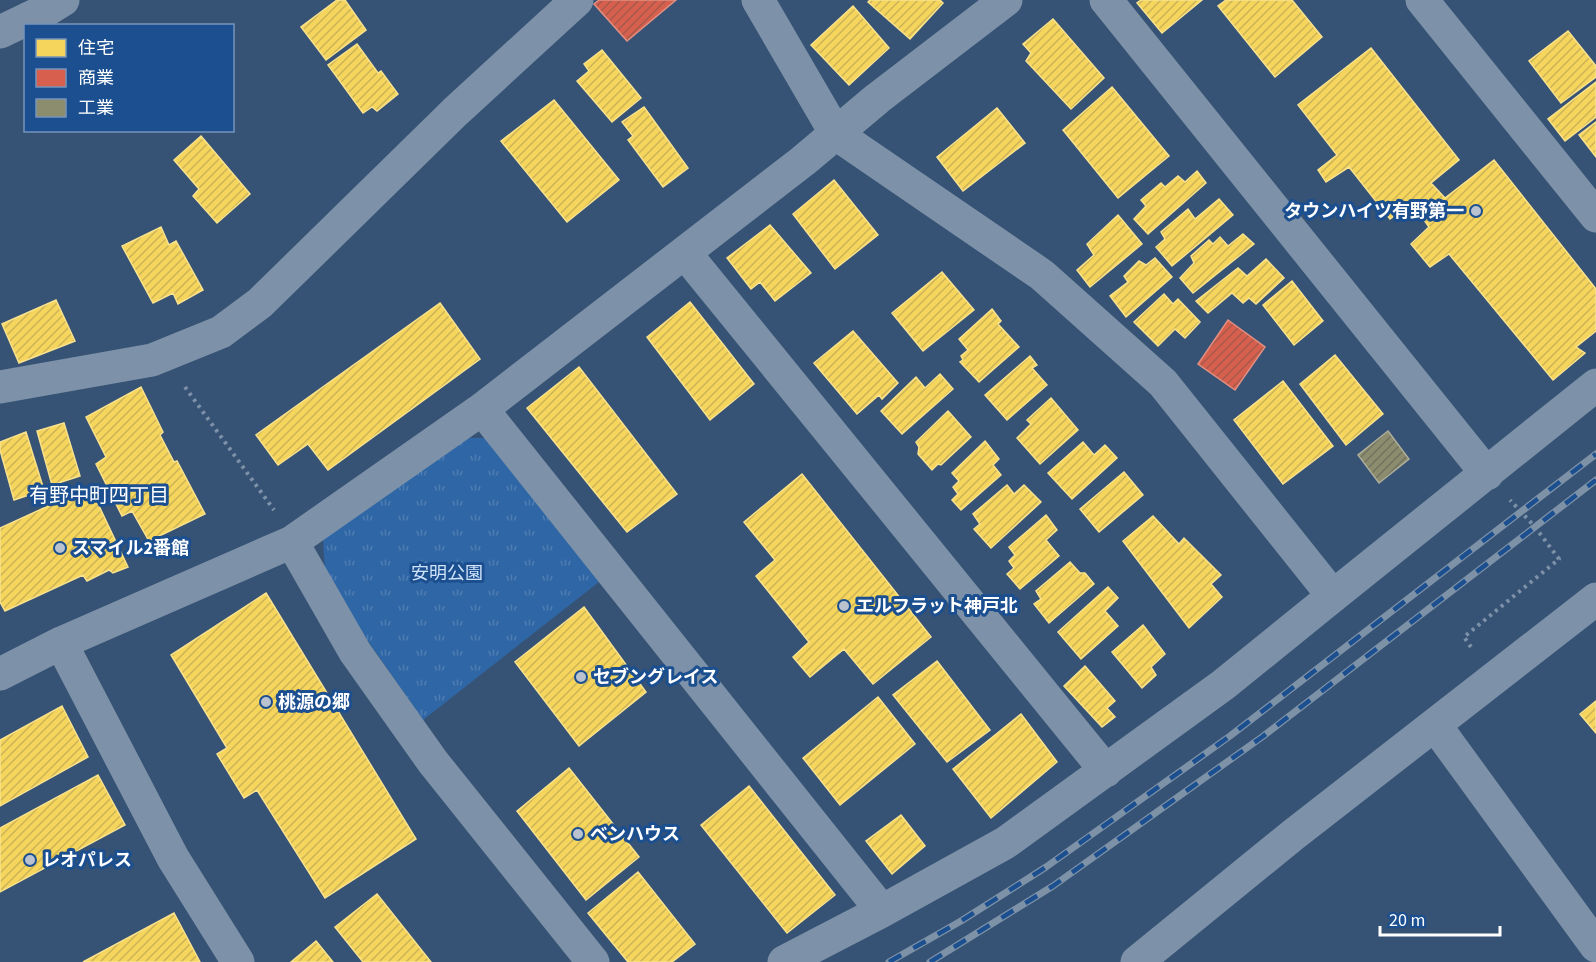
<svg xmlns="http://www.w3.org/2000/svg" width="1596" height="962" font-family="'Source Sans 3','Noto Sans JP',sans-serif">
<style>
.park{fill:url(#park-tufts)}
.homes{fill:url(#homes-hatch);stroke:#f9e28d;stroke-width:1.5}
.shops{fill:url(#shops-hatch);stroke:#e29082;stroke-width:1.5}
.industry{fill:url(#industry-hatch);stroke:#aeae9a;stroke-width:1.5}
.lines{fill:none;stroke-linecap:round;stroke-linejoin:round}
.path{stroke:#7d92a8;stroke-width:4;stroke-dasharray:3 4.5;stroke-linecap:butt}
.minor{stroke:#7d92a8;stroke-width:33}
.tertiary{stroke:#7d92a8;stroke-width:33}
.rail-casing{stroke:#7e92a7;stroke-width:7}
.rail{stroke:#1b4f8f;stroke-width:4.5;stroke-dasharray:14;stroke-linecap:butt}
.poi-dot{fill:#b9c2ce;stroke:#1b4f8f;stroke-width:2}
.labels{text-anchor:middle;stroke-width:6;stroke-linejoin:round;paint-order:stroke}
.poi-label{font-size:18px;font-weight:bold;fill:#fff;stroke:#1b4f8f;text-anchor:start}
.park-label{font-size:18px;fill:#cfe3fa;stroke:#1b4f8f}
.neighbourhood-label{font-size:20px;fill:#fff;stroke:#1b4f8f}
</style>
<defs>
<pattern id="park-tufts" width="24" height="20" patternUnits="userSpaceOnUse" patternTransform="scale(1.5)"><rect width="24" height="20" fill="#2f66a5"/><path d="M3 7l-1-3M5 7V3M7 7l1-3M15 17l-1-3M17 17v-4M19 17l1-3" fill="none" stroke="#4e7db2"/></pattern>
<pattern id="homes-hatch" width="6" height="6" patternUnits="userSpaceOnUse" patternTransform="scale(1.5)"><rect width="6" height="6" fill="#f6d55c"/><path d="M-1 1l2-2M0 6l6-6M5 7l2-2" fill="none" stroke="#ccb358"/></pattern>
<pattern id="shops-hatch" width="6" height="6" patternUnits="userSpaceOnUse" patternTransform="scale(1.5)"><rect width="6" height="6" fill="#d6604d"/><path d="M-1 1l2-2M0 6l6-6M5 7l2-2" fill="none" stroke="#a6594d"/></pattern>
<pattern id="industry-hatch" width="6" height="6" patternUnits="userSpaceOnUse" patternTransform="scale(1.5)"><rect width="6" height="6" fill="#8c8c6e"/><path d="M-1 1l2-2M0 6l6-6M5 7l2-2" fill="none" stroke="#727260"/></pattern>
</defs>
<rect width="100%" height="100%" fill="#365274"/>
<path class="park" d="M460,438H485L599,582L423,720L340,601L325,573L323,538Z"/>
<path class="homes" d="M337,0H345L366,30L326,60L301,27Z
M870,0H940L943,3L910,39L868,2Z
M1141,0H1202L1162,33L1137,3Z
M1226,0H1292L1322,37L1275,77L1218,6Z
M853,6L889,48L849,85L811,45Z
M1053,19L1104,78L1071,109L1026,61L1031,53L1023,44Z
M1568,31L1596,66V77L1561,103L1529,61Z
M357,44L378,73L381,71L398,94L377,111L372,107L363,113L328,65Z
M1371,48L1459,160L1431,183L1445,198L1494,160L1596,289V331L1576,347L1585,353L1553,380L1449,254L1430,267L1411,244L1429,227L1412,203L1390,219L1349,167L1326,182L1318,170L1337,155L1298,105Z
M602,50L641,98L612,122L577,81L589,71L584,64Z
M1596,82V117L1565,141L1548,119Z
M1112,87L1169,156L1118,198L1063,130Z
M554,100L619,180L567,222L501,141Z
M644,107L688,168L663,187L628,140L633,136L622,122Z
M997,108L1025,143L963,191L937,157Z
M1596,122V157L1579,135Z
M201,136L250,194L217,223L193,196L199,189L174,160Z
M1197,171L1206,183L1148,234L1134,219L1146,206L1141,200L1161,183L1165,187L1178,176L1185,182Z
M834,180L878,235L835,269L793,214Z
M1219,199L1233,215L1172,266L1156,247L1165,239L1161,232L1188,209L1195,219Z
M1118,215L1142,244L1090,287L1077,270L1094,255L1087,244Z
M770,225L811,273L775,301L760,282L751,289L727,258Z
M161,227L169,245L176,241L203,290L178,304L173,293L153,303L122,246Z
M1243,234L1254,244L1193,293L1180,278L1194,263L1191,256L1209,240L1213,244L1220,237L1228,246Z
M1155,258L1172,277L1126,317L1110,296L1128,282L1124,276L1139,261L1146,265Z
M1266,259L1284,278L1256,304L1249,298L1243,303L1232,293L1208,313L1196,301L1238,268L1247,276Z
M942,272L974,310L923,351L892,313Z
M1292,281L1323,321L1294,345L1263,305Z
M1164,294L1173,304L1178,299L1200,322L1185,338L1175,329L1158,346L1134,322Z
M56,300L75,341L19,363L2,324Z
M690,302L754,384L710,420L647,337Z
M440,303L480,359L328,470L308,444L278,465L256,435Z
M992,309L1001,321L998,324L1019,347L979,382L960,362L963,360L961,356L968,350L959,339Z
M853,331L898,383L882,399L879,395L857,414L814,363Z
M1335,355L1383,414L1346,445L1300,384Z
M1030,356L1037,365L1032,368L1047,385L1007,420L985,395Z
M579,367L677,494L627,532L527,408Z
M940,374L953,389L902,434L881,411L916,377L925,388Z
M1283,381L1333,446L1283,484L1234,420Z
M141,387L163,432L160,435L174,462L177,461L205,514L149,541L132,511L122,516L96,464L106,457L86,417Z
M1051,398L1078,430L1040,464L1017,438L1031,424L1027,420Z
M948,411L971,437L941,465L938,464L932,470L918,454L919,447L916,442Z
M64,423L80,476L52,485L37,431Z
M26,432L44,490L14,500L0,450V442Z
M985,441L999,459L993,465L1001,475L961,510L952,500L958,494L953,487L959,481L952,473Z
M1083,442L1094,455L1105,445L1117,458L1072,499L1048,473Z
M1124,472L1143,495L1099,532L1080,509Z
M802,474L931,637L873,684L844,649L810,677L793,657L809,642L756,576L775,560L744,522Z
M1007,485L1014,494L1024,485L1041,502L991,548L974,529L980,524L973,514Z
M90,487L128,567L113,573L109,570L87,581L83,575L5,611L0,602V528Z
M1046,515L1057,530L1046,540L1059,556L1020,589L1007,574L1014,568L1009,561L1015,555L1009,547Z
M1153,516L1179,544L1184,538L1221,575L1211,584L1222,597L1189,628L1123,541Z
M1070,562L1080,573H1085L1094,584L1049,623L1034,604L1041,599L1036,591Z
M1108,587L1118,598L1105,611L1118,626L1081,659L1058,632Z
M266,593L416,839L325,898L257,790L244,798L217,754L227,748L171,655Z
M584,607L646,692L579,746L515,662Z
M1143,625L1165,654L1151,667L1156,675L1142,688L1112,652Z
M937,661L990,730L947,762L893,695Z
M1085,666L1115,701L1107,708L1115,717L1102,727L1064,686Z
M878,697L915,744L840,805L803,758Z
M1596,701V733L1580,714Z
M62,706L88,757L0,806V740Z
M1021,714L1057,762L991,818L953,769Z
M569,768L639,857L586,900L517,811Z
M98,775L125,825L0,892V828Z
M749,786L835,895L787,933L701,825Z
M901,815L925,846L892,874L866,841Z
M638,872L695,944L672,962H628L588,913Z
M377,894L431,962H363L335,927Z
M174,913L200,962H83Z
M316,941L333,962H291Z"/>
<path class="shops" d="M599,0H676L627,41L594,4Z
M1228,320L1265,347L1235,390L1198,364Z"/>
<path class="industry" d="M1388,431L1409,459L1379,483L1358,455Z"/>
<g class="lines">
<path class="path" d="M185,387L274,510
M1471,647L1464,637L1559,559L1535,527L1510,500"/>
<path class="minor" d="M758,0L836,134L1042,275L1163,383L1333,596
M1106,0L1487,474
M1422,0L1596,216
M0,32L50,8L63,0
M685,253L1106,771
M0,387L152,360L221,332L260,303L455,112L577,0
M482,409L882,911
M292,542L355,652L433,762L593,962
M61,643L173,858L238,962
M0,674L61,643L292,542L482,409L803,161L878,98L1006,0
M784,962L882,911L1005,843L1223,685L1333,596L1596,385"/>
<path class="tertiary" d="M1435,725L1596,946
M1137,962L1293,835L1596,599"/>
<g class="rail-casing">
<path id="rail" d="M889,962L961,921L1046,867L1230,736L1596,454
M930,962L1053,886L1262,737L1596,480"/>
</g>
<use href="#rail" class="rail"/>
</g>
<g class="poi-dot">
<circle cx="1476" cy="211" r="6"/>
<circle cx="60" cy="548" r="6"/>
<circle cx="844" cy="606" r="6"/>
<circle cx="581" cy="677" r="6"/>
<circle cx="266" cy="702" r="6"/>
<circle cx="578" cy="834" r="6"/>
<circle cx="30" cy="860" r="6"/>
</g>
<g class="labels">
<g class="poi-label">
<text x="1464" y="217" text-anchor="end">タウンハイツ有野第一</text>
<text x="72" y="554">スマイル2番館</text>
<text x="856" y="612">エルフラット神戸北</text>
<text x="593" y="683">セブングレイス</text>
<text x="278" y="708">桃源の郷</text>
<text x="590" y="840">ベンハウス</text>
<text x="42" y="866">レオパレス</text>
</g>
<g class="park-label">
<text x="447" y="579">安明公園</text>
</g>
<g class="neighbourhood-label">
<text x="99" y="502">有野中町四丁目</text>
</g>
</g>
<rect x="24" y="24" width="210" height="108" fill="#1b4f8f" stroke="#7695bc" stroke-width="1.5"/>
<rect x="36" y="39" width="30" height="18" fill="#f6d55c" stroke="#7695bc" stroke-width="1.5"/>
<text x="78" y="54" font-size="18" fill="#ffffff">住宅</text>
<rect x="36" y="69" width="30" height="18" fill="#d6604d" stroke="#7695bc" stroke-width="1.5"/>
<text x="78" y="84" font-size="18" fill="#ffffff">商業</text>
<rect x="36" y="99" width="30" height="18" fill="#8c8c6e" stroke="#7695bc" stroke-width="1.5"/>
<text x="78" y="114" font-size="18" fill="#ffffff">工業</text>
<path d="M1380 926v9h120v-9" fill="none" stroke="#ffffff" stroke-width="3"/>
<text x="1389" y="926" font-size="18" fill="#ffffff" stroke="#1b4f8f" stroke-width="4.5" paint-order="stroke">20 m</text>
</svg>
